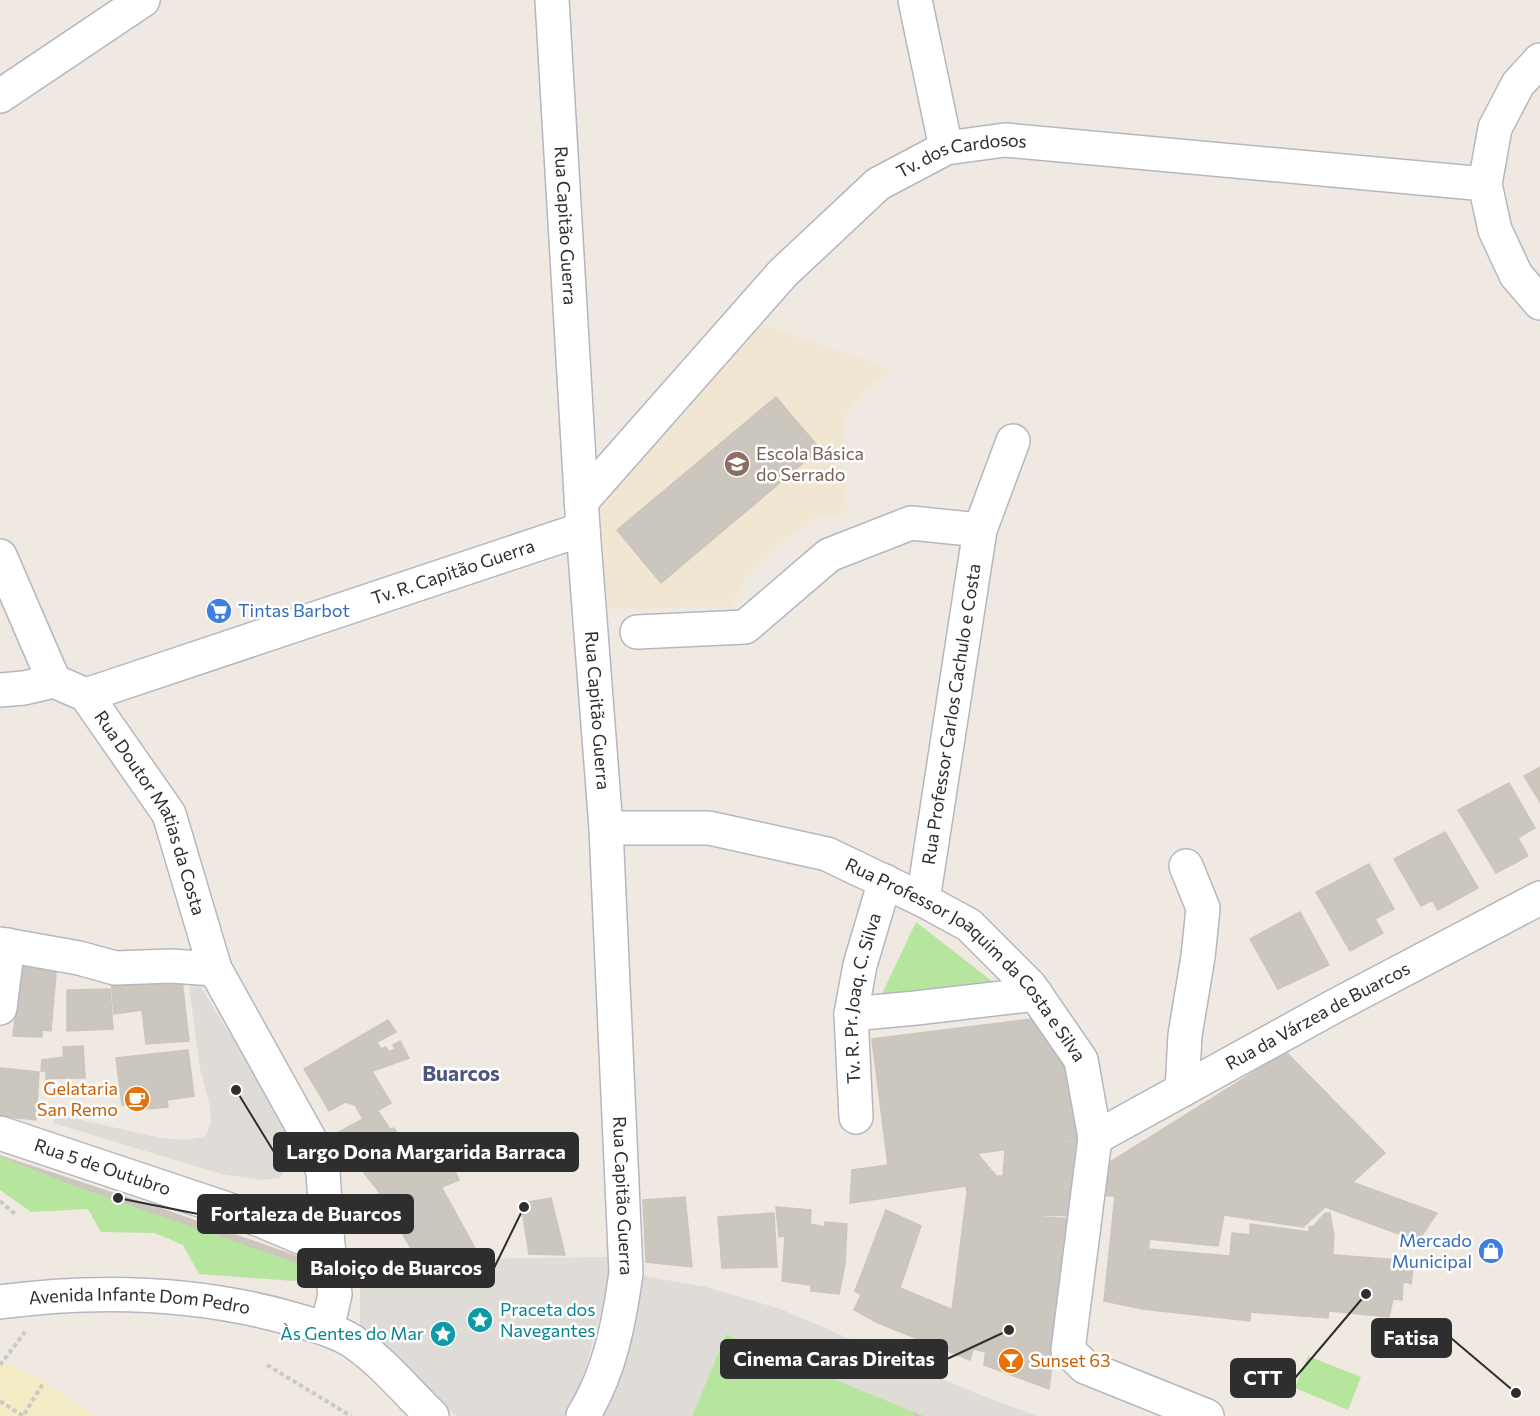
<svg xmlns="http://www.w3.org/2000/svg" width="1540" height="1416" font-family="Commissioner,sans-serif">
<style>
.education{fill:#f0e6d1}
.green{fill:#b6e59e}
.sand{fill:#f3ecc5}
.plaza{fill:#dfdcd8}
.building{fill:#cbc7bf;stroke:#cbc5ba;stroke-width:1.5}
.lines{fill:none;stroke-linecap:round;stroke-linejoin:round}
.minor-casing{stroke:#b4b7c1;stroke-width:36}
.path{stroke:#c9c9c9;stroke-width:4;stroke-dasharray:4.5 3;stroke-linecap:butt}
.minor{stroke:#fff;stroke-width:33}
.labels{text-anchor:middle;stroke-width:5;stroke-linejoin:round;paint-order:stroke}
.street-label{font-size:18px;fill:#2e2e2e;stroke:#fff}
.education-label{font-size:18px;fill:#785e54;stroke:#fff;text-anchor:start}
.shop-label{font-size:18px;fill:#366cbe;stroke:#fff;text-anchor:start}
.food-label{font-size:18px;fill:#c56008;stroke:#fff;text-anchor:end}
.culture-label{font-size:18px;fill:#0d838f;stroke:#fff;text-anchor:start}
.quarter-label{font-size:21px;font-weight:bold;fill:#4d5680;stroke:#fff}
.leader{fill:none;stroke:#2e2e2e;stroke-width:2}
.callout-dot{fill:#2e2e2e;stroke:#fff;stroke-width:2}
.callout{fill:#2e2e2e;stroke:#2e2e2e;stroke-width:2}
.callout-label{font-size:20px;text-anchor:middle;font-weight:bold;fill:#fff}
</style>
<rect width="100%" height="100%" fill="#efe9e1"/>
<path class="education" d="M762,324L891,369L863,392L847,412L842,433L847,513L818,517L777,545L747,577L731,607L604,609L600,495Z"/>
<path class="green" d="M916,922L1002,989L879,1000Z
M0,1157L71,1184L306,1265C305,1275 303,1279 293,1281L199,1274L183,1245L155,1233L101,1232L88,1209L31,1212L0,1190Z
M726,1334L919,1414L969,1416H692Z
M1308,1356L1361,1377L1348,1410L1295,1388Z"/>
<path class="sand" d="M0,1361H3L44,1382L95,1416H0Z"/>
<path class="plaza" d="M198,982L236,1044L257,1074L280,1118L290,1148L287,1167L280,1178L261,1180L221,1174L53,1123L55,1114L161,1138L186,1140L206,1136L211,1122L210,1107L200,1068L189,987Z
M388,1251L441,1259L612,1257L603,1305L579,1391L565,1416H456L395,1360L360,1336V1289L365,1266Z
M626,1273L706,1287L781,1309L970,1391L1037,1416H924L726,1334L692,1416H583Z"/>
<path class="building" d="M776,397L820,449L661,583L617,530Z
M1540,767V802L1524,776Z
M1509,783L1535,828L1518,838L1528,856L1496,873L1458,810Z
M1445,832L1478,888L1438,910L1432,900L1421,906L1394,859Z
M1369,864L1394,909L1375,919L1383,933L1350,951L1316,892Z
M1300,912L1329,965L1278,989L1250,939Z
M22,959L57,962L51,1031L42,1030V1037L13,1036Z
M110,968L182,980L189,1041L146,1044L142,1010L114,1014Z
M110,989L113,1029L67,1031V990Z
M1039,1018L1071,1077L1081,1139L888,1166L872,1039Z
M388,1020L396,1032L377,1042L381,1049L386,1047L389,1052L395,1049L393,1045L400,1041L409,1058L345,1081L320,1095L304,1069Z
M83,1046L85,1078H65L63,1047Z
M188,1050L194,1096L167,1100L168,1107L145,1109V1102L122,1105L116,1058Z
M1286,1052L1385,1153L1303,1227L1224,1215L1218,1246L1149,1239L1153,1199L1101,1195L1107,1164Z
M64,1057L65,1078L46,1079V1071H41L42,1060Z
M0,1068L39,1072L36,1120L0,1116Z
M371,1070L391,1103L363,1119L355,1105L345,1102L329,1111L320,1095L345,1081Z
M378,1111L390,1129L350,1151L337,1133Z
M394,1128L405,1146L390,1154L388,1158L371,1166L360,1146Z
M1089,1140L1078,1216L1000,1214L1005,1150Z
M418,1143L428,1165L377,1189L364,1173L388,1160L390,1154L405,1146L408,1148Z
M977,1153L996,1176H1004L989,1325L952,1310L967,1193L966,1186L850,1203L852,1170Z
M448,1155L459,1180L388,1208L377,1189Z
M0,1156L167,1211L295,1256L301,1260L302,1264L71,1184Z
M1352,1182L1437,1213L1418,1241L1325,1207Z
M441,1187L452,1206L400,1230L388,1208Z
M1115,1196L1153,1199L1143,1309L1104,1301Z
M685,1197L692,1267L646,1262L643,1200Z
M551,1198L565,1255L529,1254L521,1203Z
M452,1206L476,1250H412L400,1230Z
M776,1207L811,1210L810,1224L825,1227V1222L847,1224L845,1264L839,1294L811,1291V1285L782,1281L785,1236L779,1237Z
M886,1210L921,1226L900,1288L893,1285L876,1322L854,1310L861,1295L855,1291Z
M774,1213L777,1267L722,1268L718,1217Z
M1325,1213H1330L1334,1236L1328,1318L1250,1312V1224L1309,1232V1227L1314,1226Z
M1000,1214L1071,1219L1069,1263L997,1261Z
M1232,1233L1252,1235L1250,1321L1143,1309L1149,1249L1230,1256Z
M1334,1255L1414,1261L1411,1284L1403,1281L1402,1300L1393,1299L1389,1317L1330,1311Z
M997,1261L1064,1263L1049,1389L984,1365Z
M893,1285L989,1325L986,1352L973,1349L970,1360L876,1322Z"/>
<g class="lines">
<g class="minor-casing">
<g id="minor">
<path id="s1" d="M552,0L583,529L606,828L626,1273C619,1323 610,1372 583,1416"/>
<path d="M915,0L946,148"/>
<path d="M1540,60L1518,84L1495,128L1485,184L1495,230L1516,275L1540,303"/>
<path d="M0,96L143,0"/>
<path id="s2" d="M581,502L783,273L878,184L946,148L1005,140L1485,184"/>
<path d="M0,556L54,681"/>
<path d="M637,632L745,627L829,555L911,523L980,530"/>
<path id="s3" d="M54,681L86,695L169,814L215,969L315,1149L323,1172L328,1246"/>
<path d="M0,690L24,688L54,681"/>
<path id="s4" d="M86,695L583,529"/>
<path id="s5" d="M606,828H709L827,854L923,900L969,925L1030,986L1081,1060L1095,1138L1068,1350L1085,1367L1207,1416"/>
<path id="s6" d="M923,900L980,530L1013,441"/>
<path d="M0,944L79,958L115,968L171,966L215,969"/>
<path d="M0,1008L8,945"/>
<path d="M851,1014L916,1008L1036,994"/>
<path d="M1182,1090L1185,1035L1198,957L1203,908L1186,866"/>
<path id="s7" d="M856,1117L851,1014L860,965L885,881"/>
<path id="s8" d="M0,1133L260,1220L300,1237L328,1246L335,1294L327,1329"/>
<path id="s9" d="M1095,1138L1331,1008L1540,898"/>
<path id="s10" d="M0,1302C97,1289 198,1292 293,1319C313,1325 334,1330 352,1341C382,1361 406,1391 432,1416"/>
</g>
</g>
<path class="path" d="M0,1201L15,1214
M0,1365L25,1332
M267,1365L351,1416
M0,1401L23,1416L44,1382
M914,1416L919,1414"/>
<use href="#minor" class="minor"/>
</g>
<defs>
<g id="school-disc" transform="scale(1.35)"><circle r="9.5" fill="#8d6e63" stroke="#fff"/><path d="M0-5L7-2L0 1L-7-2ZM-4 1L0 2.5L4 1V4Q0 6-4 4Z" fill="#fff"/></g>
<g id="supermarket-disc" transform="scale(1.35)"><circle r="9.5" fill="#3f7fe0" stroke="#fff"/><path d="M-6-5.5h2.5l.6 2H6L4.5 2H-2.5L-4.4-4H-6ZM-1.5 3.2a1.3 1.3 0 1 0 .1 0ZM3 3.2a1.3 1.3 0 1 0 .1 0Z" fill="#fff"/></g>
<g id="cafe-disc" transform="scale(1.35)"><circle r="9.5" fill="#e8710a" stroke="#fff"/><path d="M-5.5-4.5H6V0H3Q3 3.5 0 3.5H-2.5Q-5.5 3.5-5.5 0ZM3-3.2v2h1.7v-2ZM-6 4.5H4V6H-6Z" fill="#fff"/></g>
<g id="shop-disc" transform="scale(1.35)"><circle r="9.5" fill="#3f7fe0" stroke="#fff"/><path d="M-5-2.5h2.3a2.7 3.5 0 0 1 5.4 0H5L5.5 6h-11ZM-1.5-2.5h3a1.5 2.3 0 0 0-3 0Z" fill="#fff"/></g>
<g id="sight-disc" transform="scale(1.35)"><circle r="9.5" fill="#0f9aa8" stroke="#fff"/><path d="M0-6L1.8-2.2L6-1.7L2.9 1.2L3.7 5.4L0 3.3L-3.7 5.4L-2.9 1.2L-6-1.7L-1.8-2.2Z" fill="#fff"/></g>
<g id="bar-disc" transform="scale(1.35)"><circle r="9.5" fill="#e8710a" stroke="#fff"/><path d="M-6-5H6L.8 .8V4.5H3.5V6h-7V4.5H-.8V.8Z" fill="#fff"/></g>
</defs>
<g fill-rule="evenodd">
<use href="#school-disc" x="737" y="464"/>
<use href="#supermarket-disc" x="219" y="611"/>
<use href="#cafe-disc" x="137" y="1099"/>
<use href="#shop-disc" x="1491" y="1251"/>
<use href="#sight-disc" x="480" y="1320"/>
<use href="#sight-disc" x="443" y="1334"/>
<use href="#bar-disc" x="1011" y="1361"/>
</g>
<g class="labels">
<g class="street-label">
<text dy="6" stroke="none"><textPath href="#s2" startOffset="526">Tv. dos Cardosos</textPath></text>
<text dy="6" stroke="none"><textPath href="#s1" startOffset="226">Rua Capitão Guerra</textPath></text>
<text dy="6" stroke="none"><textPath href="#s4" startOffset="387">Tv. R. Capitão Guerra</textPath></text>
<text dy="6" stroke="none"><textPath href="#s1" startOffset="712">Rua Capitão Guerra</textPath></text>
<text dy="6" stroke="none"><textPath href="#s6" startOffset="188">Rua Professor Carlos Cachulo e Costa</textPath></text>
<text dy="6" stroke="none"><textPath href="#s3" startOffset="171">Rua Doutor Matias da Costa</textPath></text>
<text dy="6" stroke="none"><textPath href="#s5" startOffset="402">Rua Professor Joaquim da Costa e Silva</textPath></text>
<text dy="6" stroke="none"><textPath href="#s7" startOffset="120">Tv. R. Pr. Joaq. C. Silva</textPath></text>
<text dy="6" stroke="none"><textPath href="#s9" startOffset="254">Rua da Várzea de Buarcos</textPath></text>
<text dy="6" stroke="none"><textPath href="#s8" startOffset="108">Rua 5 de Outubro</textPath></text>
<text dy="6" stroke="none"><textPath href="#s1" startOffset="1198">Rua Capitão Guerra</textPath></text>
<text dy="6" stroke="none"><textPath href="#s10" startOffset="140">Avenida Infante Dom Pedro</textPath></text>
</g>
<g class="education-label">
<text x="756" y="460">Escola Básica<tspan x="756" dy="21">do Serrado</tspan></text>
</g>
<g class="shop-label">
<text x="238" y="617">Tintas Barbot</text>
<text x="1472" y="1247" text-anchor="end">Mercado<tspan x="1472" dy="21">Municipal</tspan></text>
</g>
<g class="food-label">
<text x="118" y="1095">Gelataria<tspan x="118" dy="21">San Remo</tspan></text>
<text x="1030" y="1367" text-anchor="start">Sunset 63</text>
</g>
<g class="culture-label">
<text x="500" y="1316">Praceta dos<tspan x="500" dy="21">Navegantes</tspan></text>
<text x="424" y="1340" text-anchor="end">Às Gentes do Mar</text>
</g>
<g class="quarter-label">
<text x="461" y="1081">Buarcos</text>
</g>
</g>
<path class="leader" d="M236 1090L274 1152M118 1198L198 1214M524 1207L494 1268M1516 1393L1451 1338M1009 1330L947 1359M1366 1294L1295 1378"/>
<g class="callout-dot">
<circle cx="236" cy="1090" r="6"/>
<circle cx="118" cy="1198" r="6"/>
<circle cx="524" cy="1207" r="6"/>
<circle cx="1516" cy="1393" r="6"/>
<circle cx="1009" cy="1330" r="6"/>
<circle cx="1366" cy="1294" r="6"/>
</g>
<g class="callout">
<rect x="274" y="1133" width="304" height="38" rx="6"/>
<rect x="198" y="1195" width="215" height="38" rx="6"/>
<rect x="298" y="1249" width="196" height="38" rx="6"/>
<rect x="1372" y="1319" width="79" height="38" rx="6"/>
<rect x="721" y="1340" width="226" height="38" rx="6"/>
<rect x="1231" y="1359" width="64" height="38" rx="6"/>
</g>
<g class="callout-label">
<text x="426" y="1159">Largo Dona Margarida Barraca</text>
<text x="306" y="1221">Fortaleza de Buarcos</text>
<text x="396" y="1275">Baloiço de Buarcos</text>
<text x="1411" y="1345">Fatisa</text>
<text x="834" y="1366">Cinema Caras Direitas</text>
<text x="1263" y="1385">CTT</text>
</g>
</svg>
